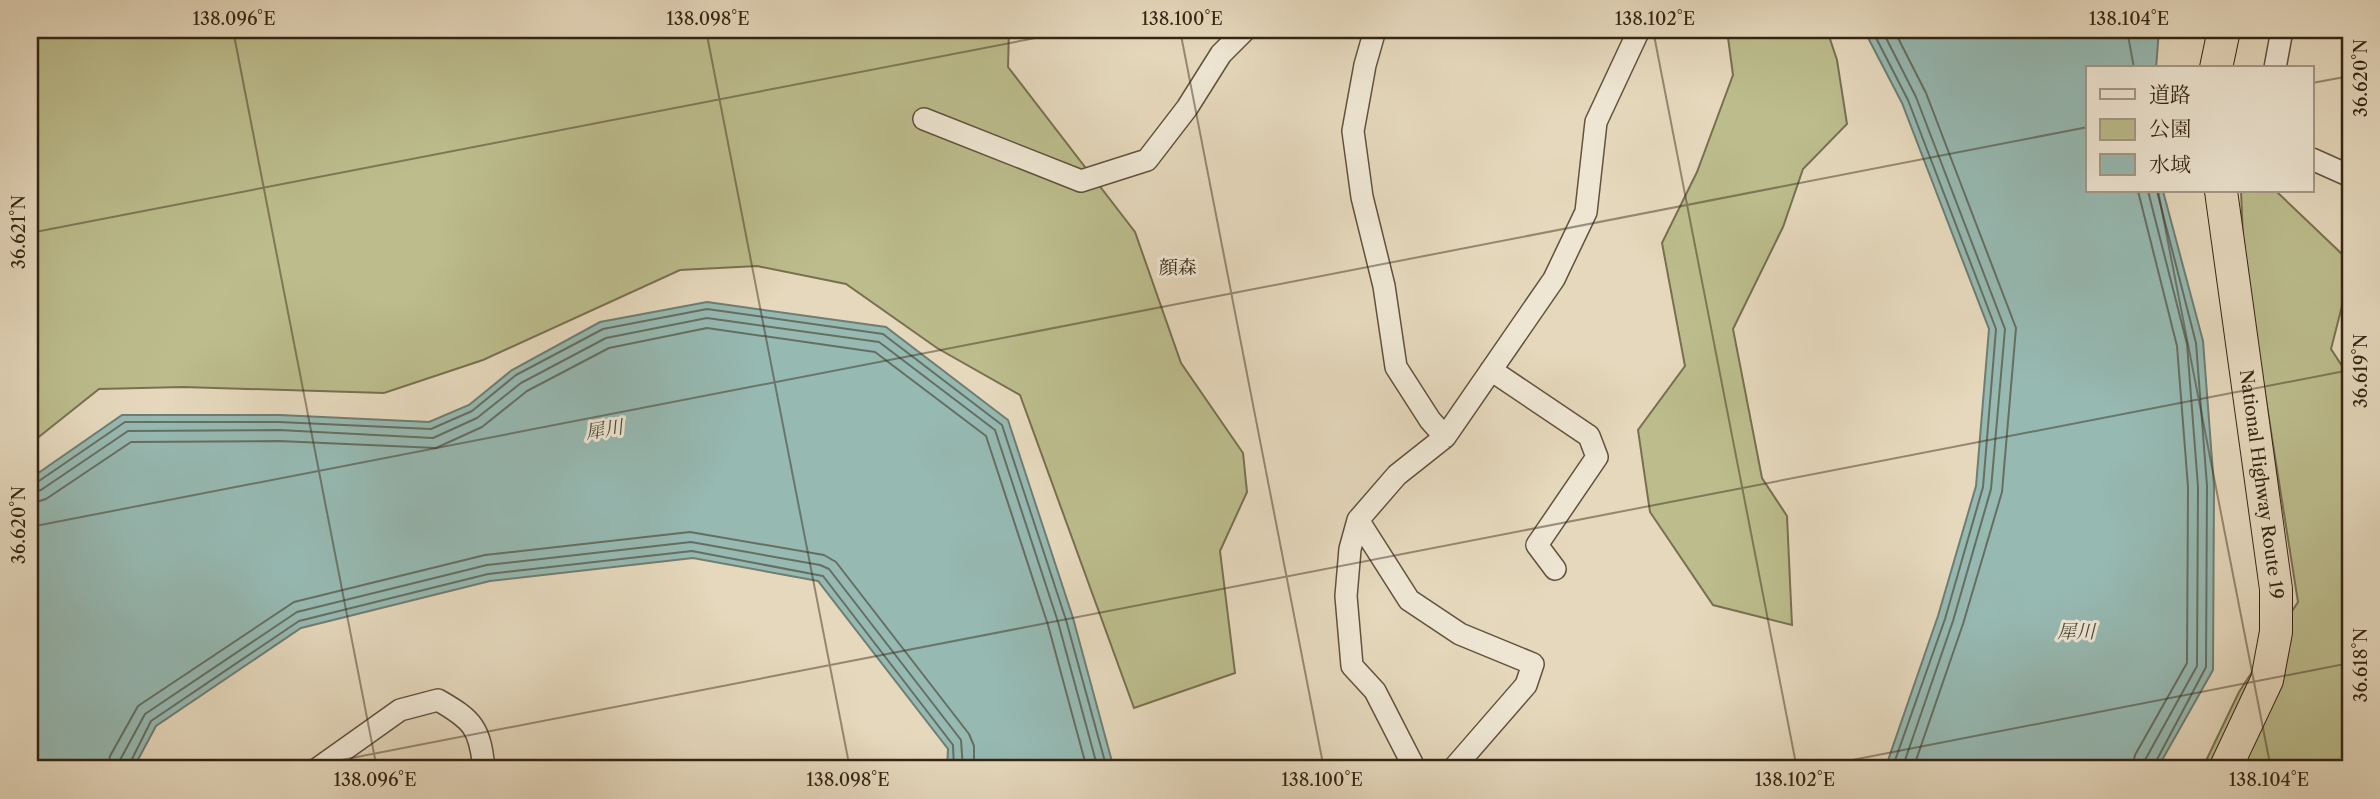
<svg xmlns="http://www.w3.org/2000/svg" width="2380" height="799" font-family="'Libre Caslon Text','Noto Serif JP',serif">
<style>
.green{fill:#bcbc8c;stroke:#787050;stroke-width:2}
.water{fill:#96b9b2;stroke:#6f7d72;stroke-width:2}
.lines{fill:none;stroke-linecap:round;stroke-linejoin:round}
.shore{stroke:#666e62;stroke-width:2}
.minor-casing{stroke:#61513d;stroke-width:24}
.highway-casing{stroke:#352413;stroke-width:34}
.minor{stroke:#eee6d3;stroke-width:21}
.highway{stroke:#e5d8bc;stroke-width:32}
.ticks{fill:none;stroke:#352413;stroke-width:2;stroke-opacity:0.45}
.labels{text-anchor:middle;stroke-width:6;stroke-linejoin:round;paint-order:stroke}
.street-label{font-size:18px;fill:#352413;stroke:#eee6d3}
.neighbourhood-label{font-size:19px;fill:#352413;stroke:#eee6d3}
.water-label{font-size:19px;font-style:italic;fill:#4d493b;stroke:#eee6d3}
.neatline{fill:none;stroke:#352413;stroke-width:2.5}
.ticks-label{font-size:18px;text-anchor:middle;fill:#352413}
</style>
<rect width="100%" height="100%" fill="#e5d8bc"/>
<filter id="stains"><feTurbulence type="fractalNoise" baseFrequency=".00286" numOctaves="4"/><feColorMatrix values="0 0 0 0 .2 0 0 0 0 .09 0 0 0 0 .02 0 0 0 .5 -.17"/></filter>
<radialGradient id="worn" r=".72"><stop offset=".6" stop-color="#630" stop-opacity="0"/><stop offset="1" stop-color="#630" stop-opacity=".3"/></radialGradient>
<path class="green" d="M30,30H1009L1008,67L1135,232L1181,363L1243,453L1247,492L1220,551L1235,673L1134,708L1020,395L937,348L846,284L757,266L680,270L483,360L384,393L183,387L99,389L30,444Z
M1727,30H1827L1837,60L1847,124L1803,169L1783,227L1733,329L1762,478L1787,516L1792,625L1713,605L1650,512L1638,430L1685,366L1662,243L1697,172L1733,75Z
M2241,191H2276L2343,255V302L2331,349L2350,378V753L2341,761L2345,769H2202L2239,692L2298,602L2244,261Z"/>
<path class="water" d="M1864,30H2159L2156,68H2088V191H2163L2203,341L2214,486L2213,670L2157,769H1885L1938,616L1976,486L1989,329L1902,103Z
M707,302L886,327L1008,420L1073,618L1114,769H947L948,749L818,581L693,558L490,581L301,628L156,726L133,769H30V480L34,476L122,415H280L429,422L469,405L512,370L600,322Z"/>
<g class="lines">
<path class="shore" d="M1872,30L1908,100L1996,329L1983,487L1945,619L1892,769
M1882,30L1916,97L2005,329L1991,489L1953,621L1902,769
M1894,30L1926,93L2016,328L2002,492L1963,624L1913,769
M30,484L36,483L125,422H279L431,429L472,411L516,375L603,329L707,309L883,334L1002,425L1066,620L1107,769
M30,493L41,490L128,431L279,430L433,438L477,418L521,383L606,338L707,318L879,342L995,430L1058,622L1098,769
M30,504L46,499L131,442L279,441L436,448L482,427L527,391L609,348L707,328L875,352L986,436L1048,625L1087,769
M108,769L110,756L138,706L294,602L485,555L690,532L824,555L836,562L969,734L974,746V769
M118,769L120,760L145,714L297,612L487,565L691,542L820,565L829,569L961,740L963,769
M127,769L151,721L299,621L488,574L692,551L823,576L953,745L954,769
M2132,769L2135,755L2187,663L2188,487L2177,346L2138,191
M2143,769L2145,760L2197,666L2198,487L2187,344L2148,191
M2152,769L2206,667L2207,486L2196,343L2157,191"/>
<g class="minor-casing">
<path id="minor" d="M1375,30L1365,65L1353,131L1362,197L1384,286L1396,367L1430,420L1445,437L1397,475L1358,520L1350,549L1346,596L1352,666L1375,691L1415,769
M2275,68L2282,30
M924,119L1081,181L1147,160L1187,108L1221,54L1245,30
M2312,159L2350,176
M1491,370L1589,436L1597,457L1537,545L1555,569
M1445,437L1554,279L1586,212L1596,122L1639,30
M1358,520L1409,600L1460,634L1533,664L1526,685L1453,769
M317,769L400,710L438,700C473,720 480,728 484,769"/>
</g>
<g class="highway-casing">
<g id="highway">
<path d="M2216,68L2224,30"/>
<path id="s1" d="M2221,191L2276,589V632L2267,680L2225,769"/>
</g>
</g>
<use href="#minor" class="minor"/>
<use href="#highway" class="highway"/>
</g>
<path class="ticks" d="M233,30L377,769M706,30L850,769M1180,30L1324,769M1653,30L1797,769M2127,30L2134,68M2312,83L2350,76M2158,191L2271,769M30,233L1077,30M30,527L2088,127M295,769L2350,370M1806,769L2350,663"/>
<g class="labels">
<g class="street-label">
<text dy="6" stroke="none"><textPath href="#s1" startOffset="296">National Highway Route 19</textPath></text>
</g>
<g class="neighbourhood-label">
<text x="1178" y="274">顔森</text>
</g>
<g class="water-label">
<text transform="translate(604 429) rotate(-9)" y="7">犀川</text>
<text x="2076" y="638">犀川</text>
</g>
</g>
<rect width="2380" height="799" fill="none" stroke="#e5d8bc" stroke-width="77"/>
<rect x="2086" y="66" width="228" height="126" fill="#eee6d3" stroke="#a49886" stroke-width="2"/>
<rect x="2100" y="89" width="35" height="10" fill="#eee6d3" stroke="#a49886" stroke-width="2"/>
<text x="2149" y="102" font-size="21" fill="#352413">道路</text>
<rect x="2100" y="119" width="35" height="21" fill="#bcbc8c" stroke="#a49886" stroke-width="2"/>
<text x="2149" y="136" font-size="21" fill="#352413">公園</text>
<rect x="2100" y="154" width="35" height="21" fill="#96b9b2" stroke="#a49886" stroke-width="2"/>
<text x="2149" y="172" font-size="21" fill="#352413">水域</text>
<rect x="38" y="38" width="2304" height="722" class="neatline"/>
<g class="ticks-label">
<text x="234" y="25">138.096°E</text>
<text x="708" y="25">138.098°E</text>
<text x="1182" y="25">138.100°E</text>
<text x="1655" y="25">138.102°E</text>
<text x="2129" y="25">138.104°E</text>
<text transform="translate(2361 78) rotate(-90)" y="6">36.620°N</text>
<text transform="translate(19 232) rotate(-90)" y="6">36.621°N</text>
<text transform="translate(2361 371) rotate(-90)" y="6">36.619°N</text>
<text transform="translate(19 525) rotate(-90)" y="6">36.620°N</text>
<text transform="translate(2361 665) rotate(-90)" y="6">36.618°N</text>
<text x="375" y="786">138.096°E</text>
<text x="848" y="786">138.098°E</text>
<text x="1322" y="786">138.100°E</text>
<text x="1795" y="786">138.102°E</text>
<text x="2269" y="786">138.104°E</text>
</g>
<rect width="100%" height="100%" filter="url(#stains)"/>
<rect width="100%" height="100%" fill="url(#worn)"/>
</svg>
